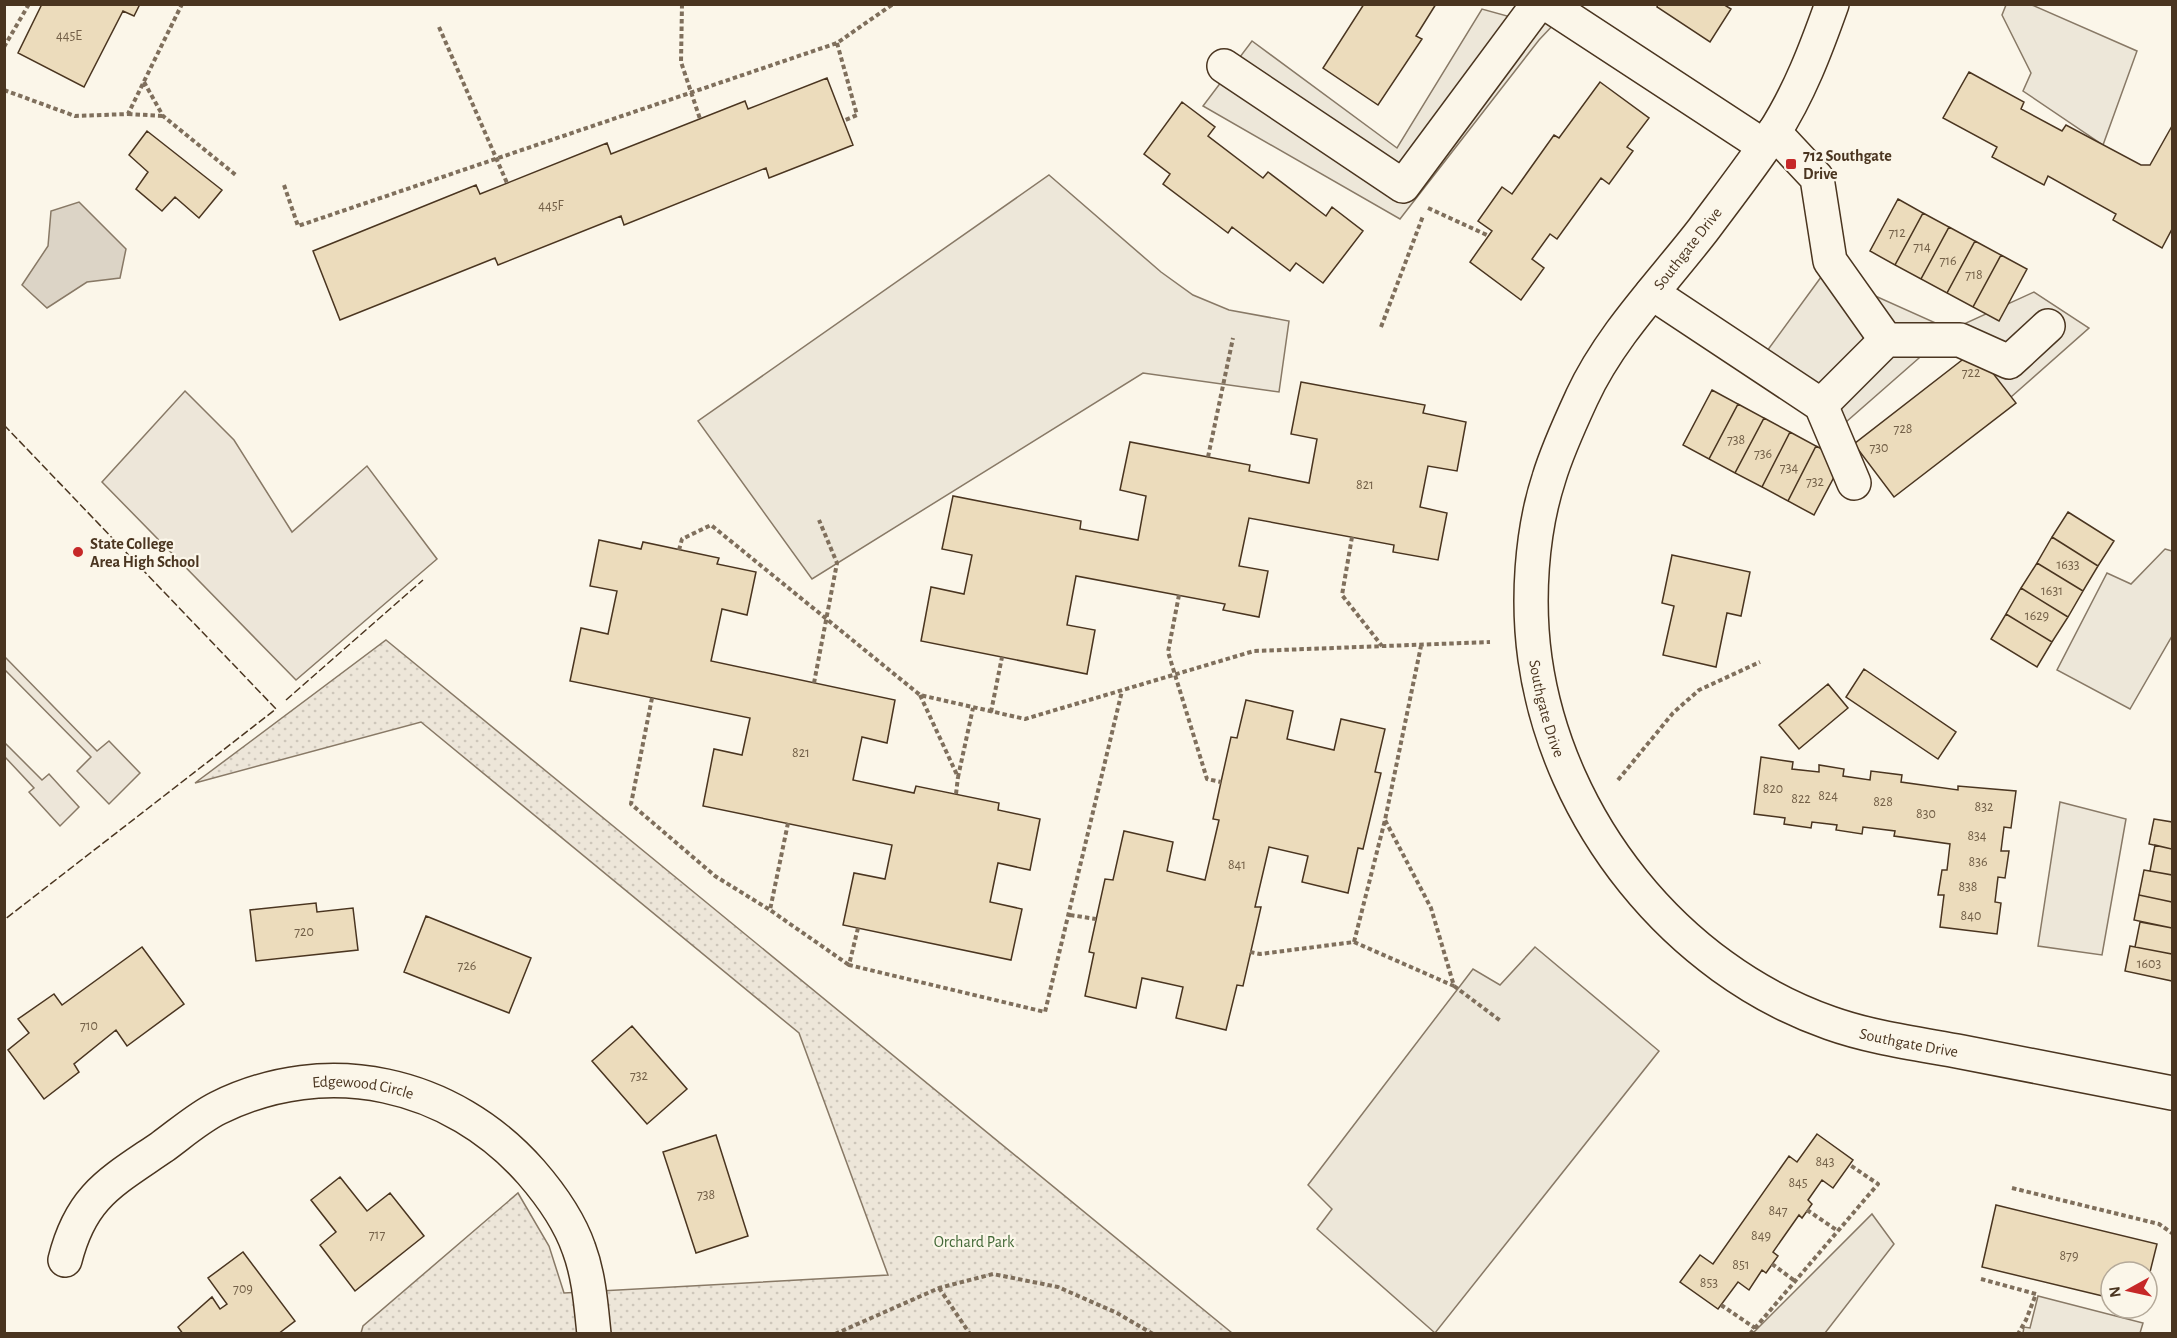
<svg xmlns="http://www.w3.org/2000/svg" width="2177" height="1338" font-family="'Alegreya Sans',sans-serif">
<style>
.park{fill:url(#park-dots);stroke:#887966;stroke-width:1.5}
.garden{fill:#ede6d9;stroke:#887966;stroke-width:1.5}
.parking{fill:#ede7d9;stroke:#887966;stroke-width:1.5}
.water{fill:#dcd4c6;stroke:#887966;stroke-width:1.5}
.building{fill:#ecdcbc;stroke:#4a3520;stroke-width:1.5}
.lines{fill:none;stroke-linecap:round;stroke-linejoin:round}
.minor-casing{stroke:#4a3520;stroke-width:36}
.path{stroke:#7f6f5c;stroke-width:4;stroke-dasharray:4.5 3;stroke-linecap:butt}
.minor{stroke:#fbf6e9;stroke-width:33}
.fence{stroke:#4a3520;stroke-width:1.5;stroke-dasharray:8 3;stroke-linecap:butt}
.poi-dot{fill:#c62828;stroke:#fbf6e9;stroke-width:2}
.labels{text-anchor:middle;stroke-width:4.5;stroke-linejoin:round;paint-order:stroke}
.number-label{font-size:14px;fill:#725f47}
.poi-label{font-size:16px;font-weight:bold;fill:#4a3520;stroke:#fbf6e9;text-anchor:start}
.street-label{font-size:16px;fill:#4a3520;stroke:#fbf6e9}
.park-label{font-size:16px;fill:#436837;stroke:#fbf6e9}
</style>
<defs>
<pattern id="park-dots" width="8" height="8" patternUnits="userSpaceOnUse" patternTransform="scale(1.5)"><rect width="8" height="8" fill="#ede6d9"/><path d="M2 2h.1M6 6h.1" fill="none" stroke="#cdc6ba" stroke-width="1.8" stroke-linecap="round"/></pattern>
</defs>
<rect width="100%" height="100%" fill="#fbf6e9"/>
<path class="park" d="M386,640L1232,1333H361L363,1326L518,1193L549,1246L564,1293L888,1275L799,1033L421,722L195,783Z"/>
<path class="garden" d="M185,391L234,440L292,532L367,466L437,559L296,680L102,482Z
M5,657L97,751L109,741L140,773L109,804L77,771L91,757L5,670Z
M4,742L42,780L49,774L79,807L60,826L29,792L34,788L5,757Z"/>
<path class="parking" d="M1572,5L1539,40L1400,219L1203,106L1252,41L1397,148L1482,9L1525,21Z
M2006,5H2032L2137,51L2103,145L2023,91L2031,73L2002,15Z
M1049,175L1161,272L1193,295L1229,310L1289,321L1279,392L1143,373L812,579L698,421Z
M1824,273L1951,330L2034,292L2089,328L2011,397L1951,330L1830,436L1756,366Z
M2165,549L2172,551V636L2130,709L2057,670L2107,573L2131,584Z
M2060,802L2126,819L2102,955L2038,946Z
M1535,947L1659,1051L1435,1333L1317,1229L1332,1209L1308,1185L1473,969L1500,985Z
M1872,1214L1894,1244L1825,1333H1753Z
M2038,1296L2143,1323L2140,1333H2023L2024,1327L2030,1328Z"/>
<path class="water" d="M79,202L126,249L120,278L87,282L47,308L22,285L48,246L51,211Z"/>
<path class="building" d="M42,4H140L134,16L123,11L84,87L18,53Z
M1436,4L1416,36L1422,39L1378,105L1323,68L1364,4Z
M1658,4H1723L1731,9L1710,42L1657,7Z
M1969,72L2024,102L2021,109L2062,131L2066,125L2141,165H2150L2172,126V229L2162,248L2113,220L2116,214L2048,176L2044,185L1992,157L1997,147L1943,118Z
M827,78L853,145L769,178L766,168L624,225L621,216L498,265L495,258L340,320L313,251L476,185L480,194L607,143L611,154L745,101L748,109Z
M1600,82L1649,118L1627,147L1633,151L1609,184L1601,178L1557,239L1550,234L1532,259L1544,268L1521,300L1470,262L1492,231L1478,221L1502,187L1512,194L1554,135L1559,138Z
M1182,102L1215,127L1208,136L1263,178L1268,172L1326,216L1332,207L1363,231L1323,283L1296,263L1290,271L1232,227L1228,233L1163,184L1170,174L1144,154Z
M147,131L222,190L199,218L175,197L162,211L136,189L148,172L129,155Z
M1898,199L1923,213L1895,265L1870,251Z
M1923,213L1949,227L1921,279L1895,265Z
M1949,227L1975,241L1947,293L1921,279Z
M1975,241L2001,255L1973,307L1947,293Z
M2001,255L2027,269L1999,321L1973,307Z
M1975,350L2016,403L1894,497L1854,444Z
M1301,382L1425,405L1423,413L1466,422L1457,471L1428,466L1420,507L1447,513L1438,560L1393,552L1394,545L1249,518L1239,566L1268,571L1259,617L1223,610L1225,604L1076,576L1067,625L1095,630L1087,674L921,641L931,587L964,594L972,555L942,549L953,496L1081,521L1080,529L1138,540L1146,496L1120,490L1130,442L1250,465L1249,471L1309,483L1317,439L1291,434Z
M1712,390L1738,404L1709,459L1683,445Z
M1738,404L1764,418L1735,473L1709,459Z
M1764,418L1790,432L1762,487L1735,473Z
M1790,432L1816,446L1788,501L1762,487Z
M1816,446L1843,460L1814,515L1788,501Z
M2068,512L2114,541L2098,566L2052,537Z
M2052,537L2098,566L2083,591L2037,563Z
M599,540L641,549L643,542L719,558L717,564L756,572L747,615L722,609L711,661L895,700L887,743L862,737L853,780L914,793L916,786L999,803L998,810L1040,819L1030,870L998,863L990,902L1022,909L1011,960L843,925L854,873L885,879L892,845L703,806L714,749L742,755L750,718L570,681L581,628L608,634L617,591L590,586Z
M1672,555L1750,572L1741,616L1727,613L1716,667L1663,655L1674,606L1662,603Z
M2037,563L2083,591L2068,617L2021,588Z
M2021,588L2068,617L2052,642L2006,614Z
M2006,614L2052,642L2037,667L1991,639Z
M1864,669L1956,732L1938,759L1846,697Z
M1828,684L1848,708L1799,749L1779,725Z
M1246,700L1293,711L1287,739L1334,750L1341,719L1385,729L1375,772L1381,773L1363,849L1358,848L1348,893L1302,882L1308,856L1269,847L1255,907H1261L1243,986L1237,985L1226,1030L1176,1018L1183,987L1142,978L1136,1008L1085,996L1094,953L1089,952L1105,879L1113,880L1124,831L1173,842L1167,871L1205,880L1219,820L1213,819L1221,782L1231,737L1237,738Z
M1761,757L1793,762L1792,769L1819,772V765L1844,769L1843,776L1870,780L1871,771L1902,775L1901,782L1958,790V786L2016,791L2011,828L2004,827L2001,851H2009L2005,878L1998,877L1995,902L2001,903L1997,934L1940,927L1944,895H1938L1942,870H1947L1950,844L1894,836L1895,831L1863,827L1862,834L1836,830L1837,825L1812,822L1811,828L1784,824L1785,818L1754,814Z
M2154,819L2172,822V849L2149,844Z
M2155,845L2172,849V875L2150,871Z
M2144,870L2172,875V902L2139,895Z
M2139,895L2172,902V928L2134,920Z
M316,903L317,912L353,908L358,950L256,961L250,910Z
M426,916L531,958L509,1013L404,972Z
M2140,922L2172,928V954L2135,947Z
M2130,946L2172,954V981L2125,971Z
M142,947L184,1004L127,1046L116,1030L74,1064L79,1072L44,1099L8,1050L29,1033L18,1019L54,994L62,1005Z
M632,1026L687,1089L647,1124L592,1061Z
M1817,1134L1853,1160L1833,1188L1822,1180L1808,1200L1812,1204L1802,1218L1799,1215L1773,1252L1778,1256L1766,1273L1762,1270L1749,1290L1738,1282L1718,1309L1680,1282L1700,1255L1713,1264L1789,1156L1797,1162Z
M716,1135L748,1236L696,1253L663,1152Z
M340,1177L367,1211L390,1193L424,1236L355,1291L320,1245L336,1232L311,1200Z
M1996,1205L2157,1244L2147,1284V1272H2111V1298L1982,1267Z
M243,1252L295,1321L278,1334H183L178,1327L212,1297L220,1309L227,1304L208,1278Z"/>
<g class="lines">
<g class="minor-casing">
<g id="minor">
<path d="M1547,4L1764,146"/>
<path id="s1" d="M1832,4C1816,49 1799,94 1773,134C1751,167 1726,199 1703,230C1662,283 1610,336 1582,397C1570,423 1557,451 1549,478C1531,533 1527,602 1535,659C1558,821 1676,969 1830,1023C1872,1038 1919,1044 1962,1052C2032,1066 2102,1079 2172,1093"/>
<path d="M1224,66L1403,186L1538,4"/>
<path d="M1774,132L1817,178L1830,261L1886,340"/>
<path d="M1652,293L1821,405L1854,483"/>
<path d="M1821,405L1886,340H1960L2009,362L2048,326"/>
<path id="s2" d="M65,1260C81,1196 111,1182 162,1147C180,1134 198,1118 218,1108C327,1054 452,1082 531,1172C551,1195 569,1220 579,1249C589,1276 591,1305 594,1334"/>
</g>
</g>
<path class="path" d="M682,4L681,62L700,119
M439,27L507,183
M837,43L857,115L843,121
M4,47L29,4
M144,82L163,116L237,176
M4,90L75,116L128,114L182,4
M128,114L163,116
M284,185L298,226L837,43L893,4
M1428,208L1489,236
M1381,327L1423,216
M1208,457L1233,338
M1352,537L1342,595L1382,646
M679,550L682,539L711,525L920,695L1025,719L1254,651L1490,642
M1179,595L1168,652L1207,779L1221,782
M814,683L837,563L819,520
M920,695L958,777L973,708
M652,698L631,804L715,876L770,910
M991,712L1002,657
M1618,780L1673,713L1699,690L1760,662
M956,794L958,777
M788,823L770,910L849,965
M1070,915L1096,919
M858,928L849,965L1045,1012L1122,691
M1354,942L1454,986L1431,908L1385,820
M1250,952L1260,954L1354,942L1385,820L1421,646
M1454,986L1502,1022
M2012,1188L2159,1224L2172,1233
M1807,1210L1838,1231
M1772,1264L1795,1281
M1981,1279L2036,1294L2026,1320L2018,1334
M939,1288L970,1334
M1721,1305L1755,1328
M835,1334L939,1288L993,1274L1058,1287L1117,1313L1153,1334
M1750,1334L1878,1184L1850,1165"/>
<use href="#minor" class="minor"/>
<path class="fence" d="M4,425L276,709L4,920
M286,700L423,580"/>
</g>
<g class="poi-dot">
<rect x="1785" y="158" width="12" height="12" rx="3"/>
<circle cx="78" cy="552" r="6"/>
</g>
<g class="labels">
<g class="number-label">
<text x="69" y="40">445E</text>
<text x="551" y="210">445F</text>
<text x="1897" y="237">712</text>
<text x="1922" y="251">714</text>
<text x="1948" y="265">716</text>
<text x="1974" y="279">718</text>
<text x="1971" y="377">722</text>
<text x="1903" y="433">728</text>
<text x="1736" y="444">738</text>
<text x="1879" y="452">730</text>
<text x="1763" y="458">736</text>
<text x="1789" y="472">734</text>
<text x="1815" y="486">732</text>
<text x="1365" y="489">821</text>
<text x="2068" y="569">1633</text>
<text x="2052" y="595">1631</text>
<text x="2037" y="620">1629</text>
<text x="801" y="757">821</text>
<text x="1773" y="793">820</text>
<text x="1828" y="800">824</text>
<text x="1801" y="803">822</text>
<text x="1883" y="806">828</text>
<text x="1984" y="811">832</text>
<text x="1926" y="818">830</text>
<text x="1977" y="840">834</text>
<text x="1978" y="866">836</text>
<text x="1237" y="869">841</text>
<text x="1968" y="891">838</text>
<text x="1971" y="920">840</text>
<text x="304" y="936">720</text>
<text x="2149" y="968">1603</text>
<text x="467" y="970">726</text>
<text x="89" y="1030">710</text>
<text x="639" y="1080">732</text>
<text x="1825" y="1166">843</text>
<text x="1798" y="1187">845</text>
<text x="706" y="1199">738</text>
<text x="1778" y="1215">847</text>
<text x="377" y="1239">717</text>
<text x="1761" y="1240">849</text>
<text x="2069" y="1260">879</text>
<text x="1741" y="1269">851</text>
<text x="1709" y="1287">853</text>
<text x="243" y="1293">709</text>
</g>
<g class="poi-label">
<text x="1803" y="161">712 Southgate<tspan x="1803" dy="18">Drive</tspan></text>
<text x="90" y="549">State College<tspan x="90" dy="18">Area High School</tspan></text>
</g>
<g class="street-label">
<text transform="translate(1687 248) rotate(-52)" y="6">Southgate Drive</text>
<text dy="6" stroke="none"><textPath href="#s1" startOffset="790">Southgate Drive</textPath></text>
<text dy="6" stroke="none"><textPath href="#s1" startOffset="1312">Southgate Drive</textPath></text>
<text dy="6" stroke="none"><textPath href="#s2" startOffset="372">Edgewood Circle</textPath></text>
</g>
<g class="park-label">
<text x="974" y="1247">Orchard Park</text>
</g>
</g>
<rect width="2177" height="1338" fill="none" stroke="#4a3520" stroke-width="12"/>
<g transform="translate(2129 1290) rotate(262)"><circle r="28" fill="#fbf6e9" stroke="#b4a999" stroke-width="1.5"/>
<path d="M0-4.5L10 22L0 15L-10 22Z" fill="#c62828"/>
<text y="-9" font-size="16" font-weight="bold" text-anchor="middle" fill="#4a3520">N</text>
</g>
</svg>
